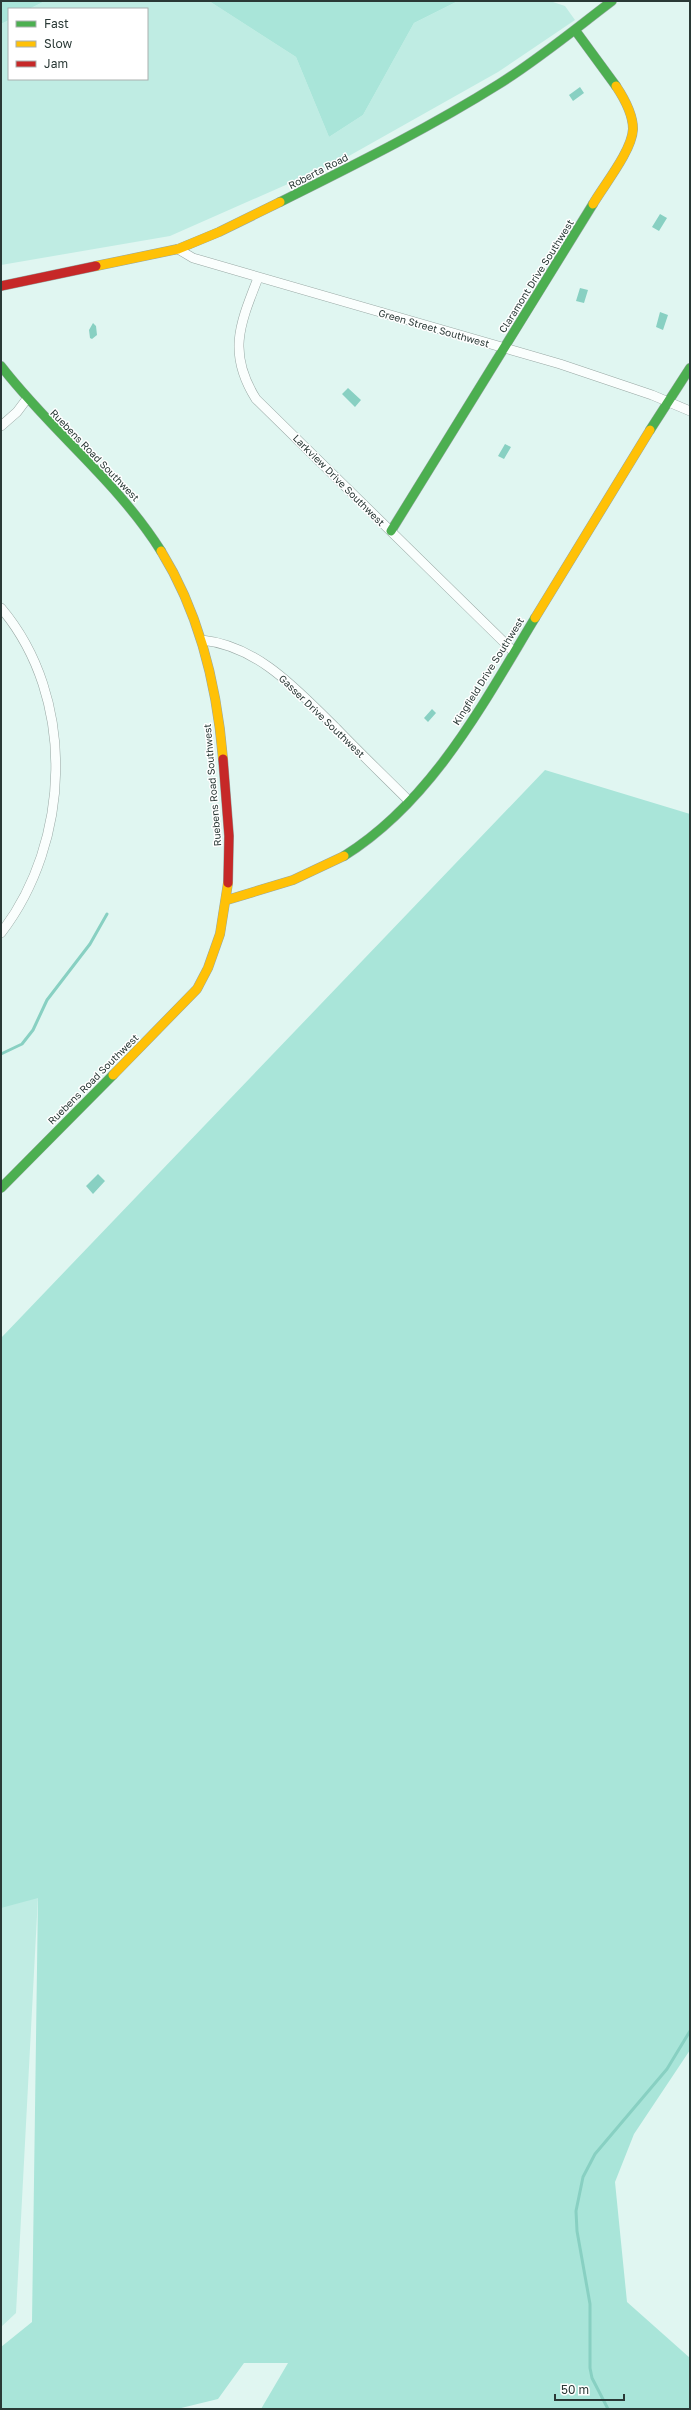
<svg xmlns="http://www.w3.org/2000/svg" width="691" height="2410" font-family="'Golos Text',sans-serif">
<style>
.green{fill:#bfece3}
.forest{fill:#a9e5d9}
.water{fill:#88d0c2}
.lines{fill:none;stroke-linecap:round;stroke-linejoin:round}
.stream{stroke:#88d0c2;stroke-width:3}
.street-casing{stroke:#97a7a3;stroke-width:10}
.fast-casing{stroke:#97a7a3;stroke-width:10}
.slow-casing{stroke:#97a7a3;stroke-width:10}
.jam-casing{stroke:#97a7a3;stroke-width:10}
.street{stroke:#fafefd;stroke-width:9}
.fast{stroke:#4caf50;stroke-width:9}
.slow{stroke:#ffc107;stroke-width:9}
.jam{stroke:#c62828;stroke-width:9}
.labels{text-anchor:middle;stroke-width:3;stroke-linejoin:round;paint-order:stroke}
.street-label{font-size:10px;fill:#2a3936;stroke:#fff}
</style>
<rect width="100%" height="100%" fill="#e0f6f1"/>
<path class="green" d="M45,1H209L296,57L329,137L363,115L414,23L458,1H550L565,6L575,20L498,72L340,161L170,236L1,265V24L9,20V79H147V9H29Z
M41,1840L16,2313L1,2327V1852Z"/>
<path class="forest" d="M1,1H45L29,9H9V20L1,24Z
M209,1H458L414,23L363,115L329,137L296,57Z
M545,770L690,814V2050L634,2134L615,2182L627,2302L690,2358V2409H261L288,2363H244L218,2399L177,2409H1V2347L32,2322L38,1898L1,1908V1338Z"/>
<path class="water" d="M580,87L584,93L573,101L569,95Z
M660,214L667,218L659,231L652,227Z
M580,288L588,290L584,303L576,301Z
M660,312L668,315L663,330L656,327Z
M93,323L96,326L97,335L92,339L90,338L89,330Z
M348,388L361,400L355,407L342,394Z
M505,444L511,447L504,459L498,456Z
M432,709L436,713L428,722L424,718Z
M98,1174L105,1181L93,1194L86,1186Z"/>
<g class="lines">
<path class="stream" d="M1,1054L22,1044L33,1030L47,1000L90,944L107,914
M608,2409L592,2378L590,2368V2304L577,2231L576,2211L583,2177L595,2154L667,2069L690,2031"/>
<g class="street-casing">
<path id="street" d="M178,249L193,258L560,364L652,395L690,411
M258,278C240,324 227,353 256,399L514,652
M1,426L17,412L26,400
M1,608C77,698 71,842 1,933
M202,640C259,646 298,691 336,728C360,753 385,777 409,801"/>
</g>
<g class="fast-casing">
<path id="fast" d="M575,30L616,86
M280,202C354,165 429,128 499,84C539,59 575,29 612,1
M1,366C51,431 117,481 161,551
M650,430L690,368
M391,531L593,204
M344,856C432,801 483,704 535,618
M1,1188L113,1075"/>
</g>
<g class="slow-casing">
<path id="slow" d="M593,204C604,185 632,151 633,129C633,114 624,98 616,86
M96,266L178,249L219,232L280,202
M161,551C200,614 217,686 223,759
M535,618L650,430
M227,900L293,880L344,856
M113,1075L197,989L208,968L220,934L228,883"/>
</g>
<g class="jam-casing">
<path id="jam" d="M1,286L96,266
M223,759L229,836L228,883"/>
</g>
<use href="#street" class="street"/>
<use href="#fast" class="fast"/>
<use href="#slow" class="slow"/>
<use href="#jam" class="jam"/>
</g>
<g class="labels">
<g class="street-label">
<text transform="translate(318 171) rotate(-27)" y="4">Roberta Road</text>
<text transform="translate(536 276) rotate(-58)" y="4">Claramont Drive Southwest</text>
<text transform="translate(434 328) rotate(16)" y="4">Green Street Southwest</text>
<text transform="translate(95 455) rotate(46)" y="4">Ruebens Road Southwest</text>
<text transform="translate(339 480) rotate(45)" y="4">Larkview Drive Southwest</text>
<text transform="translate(488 671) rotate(-58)" y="4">Kingfield Drive Southwest</text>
<text transform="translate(322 716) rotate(44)" y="4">Gasser Drive Southwest</text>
<text transform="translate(212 785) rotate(-95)" y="4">Ruebens Road Southwest</text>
<text transform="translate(93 1079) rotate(-45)" y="4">Ruebens Road Southwest</text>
</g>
</g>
<rect width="691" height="2410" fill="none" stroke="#2a3936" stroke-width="4"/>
<rect x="8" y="8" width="140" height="72" fill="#ffffff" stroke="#aab0af"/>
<rect x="16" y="21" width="20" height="6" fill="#4caf50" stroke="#aab0af"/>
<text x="44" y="28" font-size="12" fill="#2a3936">Fast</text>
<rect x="16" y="41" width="20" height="6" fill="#ffc107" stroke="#aab0af"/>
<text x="44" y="48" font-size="12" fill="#2a3936">Slow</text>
<rect x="16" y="61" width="20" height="6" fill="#c62828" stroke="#aab0af"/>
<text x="44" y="68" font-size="12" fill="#2a3936">Jam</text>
<path d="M555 2394v6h69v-6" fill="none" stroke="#2a3936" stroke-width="2"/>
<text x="561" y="2394" font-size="12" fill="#2a3936" stroke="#ffffff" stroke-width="3" paint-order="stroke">50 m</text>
</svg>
